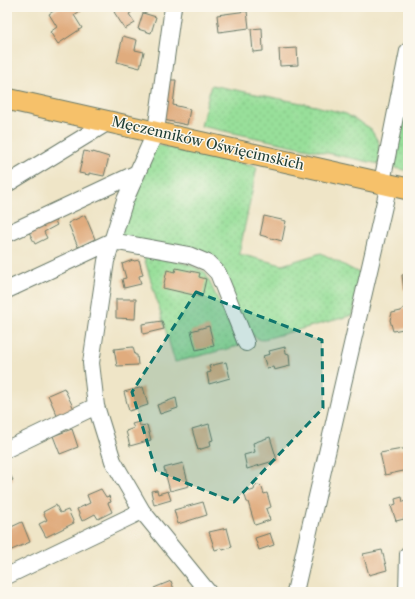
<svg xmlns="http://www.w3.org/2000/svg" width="415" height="599" font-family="'Libre Caslon Text',serif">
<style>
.grass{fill:url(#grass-dots);stroke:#5c8e67}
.building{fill:#e0ac7e}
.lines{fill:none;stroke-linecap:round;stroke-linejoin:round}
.minor-casing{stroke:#687867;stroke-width:18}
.major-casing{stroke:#687867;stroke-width:23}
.minor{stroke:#fff;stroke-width:16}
.major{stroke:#f6c16b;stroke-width:21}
.marked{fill:#0f766e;fill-opacity:0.2;stroke:#0f766e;stroke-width:3;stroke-dasharray:8 5;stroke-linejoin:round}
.labels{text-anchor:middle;stroke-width:3;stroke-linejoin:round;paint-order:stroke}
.street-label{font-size:14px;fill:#1f3d34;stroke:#fbf7ec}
</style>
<defs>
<pattern id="grass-dots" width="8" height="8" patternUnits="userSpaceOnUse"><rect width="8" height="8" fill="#98df9a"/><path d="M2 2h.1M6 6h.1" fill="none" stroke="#83c085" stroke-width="1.8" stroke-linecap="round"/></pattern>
</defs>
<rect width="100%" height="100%" fill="#fbf7ec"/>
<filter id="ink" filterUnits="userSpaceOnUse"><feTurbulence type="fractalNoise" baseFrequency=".025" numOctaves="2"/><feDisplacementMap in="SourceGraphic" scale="8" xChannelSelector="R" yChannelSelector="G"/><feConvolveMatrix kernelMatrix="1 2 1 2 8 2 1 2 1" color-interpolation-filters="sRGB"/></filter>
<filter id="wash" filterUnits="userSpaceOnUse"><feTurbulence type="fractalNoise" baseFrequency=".012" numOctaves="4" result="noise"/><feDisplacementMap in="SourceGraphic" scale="16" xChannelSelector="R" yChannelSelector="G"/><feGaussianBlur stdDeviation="0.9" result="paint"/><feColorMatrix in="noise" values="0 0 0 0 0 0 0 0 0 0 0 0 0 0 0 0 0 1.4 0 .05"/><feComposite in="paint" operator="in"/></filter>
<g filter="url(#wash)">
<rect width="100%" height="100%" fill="#efe5c7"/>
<path class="grass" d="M408,71V171L390,167Z
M211,85L316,106L346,114L370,128L379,143V164L201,126Z
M155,144L257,167L239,254L282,265L321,253L361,274L353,315L261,340L243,331L218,266L117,238Z
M143,254L188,264L205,272L239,346L175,362Z"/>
<g id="blocks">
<path class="building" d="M60,7H80L82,10L74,15L82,28L58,44L50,32L57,27L49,14Z
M121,7H128L132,12L129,14L135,23L125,29L114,12Z
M247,11L249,28L219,32L217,15Z
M143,13L156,17L151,33L138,29Z
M262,28L263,51L253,52L251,29Z
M123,36L137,40L135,50L144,52L140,68L117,62Z
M297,48L298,65L280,66L279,49Z
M167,80H176L173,105L190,109L187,125L164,120Z
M84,151L93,153V152L109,157L104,176L89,173V175L79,173Z
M85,215L95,239L78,247L68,223Z
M264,216L286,221L282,241L260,235Z
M53,217L57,225L44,232L47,238L35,244L28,230Z
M133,260L134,261L139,260L143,275L139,276L141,284L124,288L122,279L126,278L122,264Z
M176,268L200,273L199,277L206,279L202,297L163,288L167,270L175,272Z
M408,274V289L404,290L402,275Z
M116,299H136L135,319L116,318Z
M403,308H408V328L393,331L390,320L392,313L401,311Z
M162,321L164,329L143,334L142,324Z
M209,326L214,346L196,350L191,331Z
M133,347L135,355H137L138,365L117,366L114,349Z
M285,347L286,353L289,354L290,366L274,370L273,367L267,368L263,356L270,354L269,351Z
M226,362L230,378L209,384L207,373L211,372L209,366Z
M143,387L148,405L129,411L124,392Z
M64,388L76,413L59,420L48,395Z
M176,398L178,408L160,414L157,405Z
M139,422L140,426L147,425L151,440L130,446L126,431L134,428L132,424Z
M209,424L213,440L210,441L211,446L198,450L192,429Z
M72,429L78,447L60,454L53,436Z
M270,437L277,460L247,469L244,455L255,452L253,443Z
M408,448V470L385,475L380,453Z
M183,463L189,486L170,491L164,468Z
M7,469L13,480L7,483Z
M259,485L262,488L264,494L267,493L271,507L266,509L270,520L255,525L248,502H247L244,493L254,490L255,486Z
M101,489L106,497L109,496L111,502L108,503L112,512L98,519L95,514L82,521L77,509L90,503L87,495Z
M157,490L158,494L168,491L171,500L154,505L151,491Z
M402,497L403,502L408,501V518L396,521L391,506L396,504L395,499Z
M203,502L207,515L178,524L174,510Z
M56,505L60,513L68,510L74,523L46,537L39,524L47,520L43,512Z
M22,522L30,542L7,552V529Z
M227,528L232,547L223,550L222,548L215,550L209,532Z
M270,533L274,545L259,550L255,538Z
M382,550L387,570L369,575L363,554Z
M171,581L175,592H156L154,588Z"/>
</g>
</g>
<g filter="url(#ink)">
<use href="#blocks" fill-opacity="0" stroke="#687867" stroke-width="1"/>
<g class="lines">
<g class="minor-casing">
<path id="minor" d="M173,7L156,131L125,200L106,261L91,363L96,406L113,461L142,511L208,592
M382,182L408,51
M7,184L110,121
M7,234L137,173
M7,290L112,241L189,255L208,263L218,273L246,343
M7,449L96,406
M7,576L142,511
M295,592L389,184
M407,592L408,554"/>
</g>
<g class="major-casing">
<path id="major" d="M7,99L408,189"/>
</g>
<use href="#minor" class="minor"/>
<use href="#major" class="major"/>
</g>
</g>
<path class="marked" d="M196,292L322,340L323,408L234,502L156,471L132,392Z"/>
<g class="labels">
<g class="street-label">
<text transform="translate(208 143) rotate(13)" y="5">Męczenników Oświęcimskich</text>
</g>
</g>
<rect width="415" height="599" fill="none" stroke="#fbf7ec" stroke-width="24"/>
</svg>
